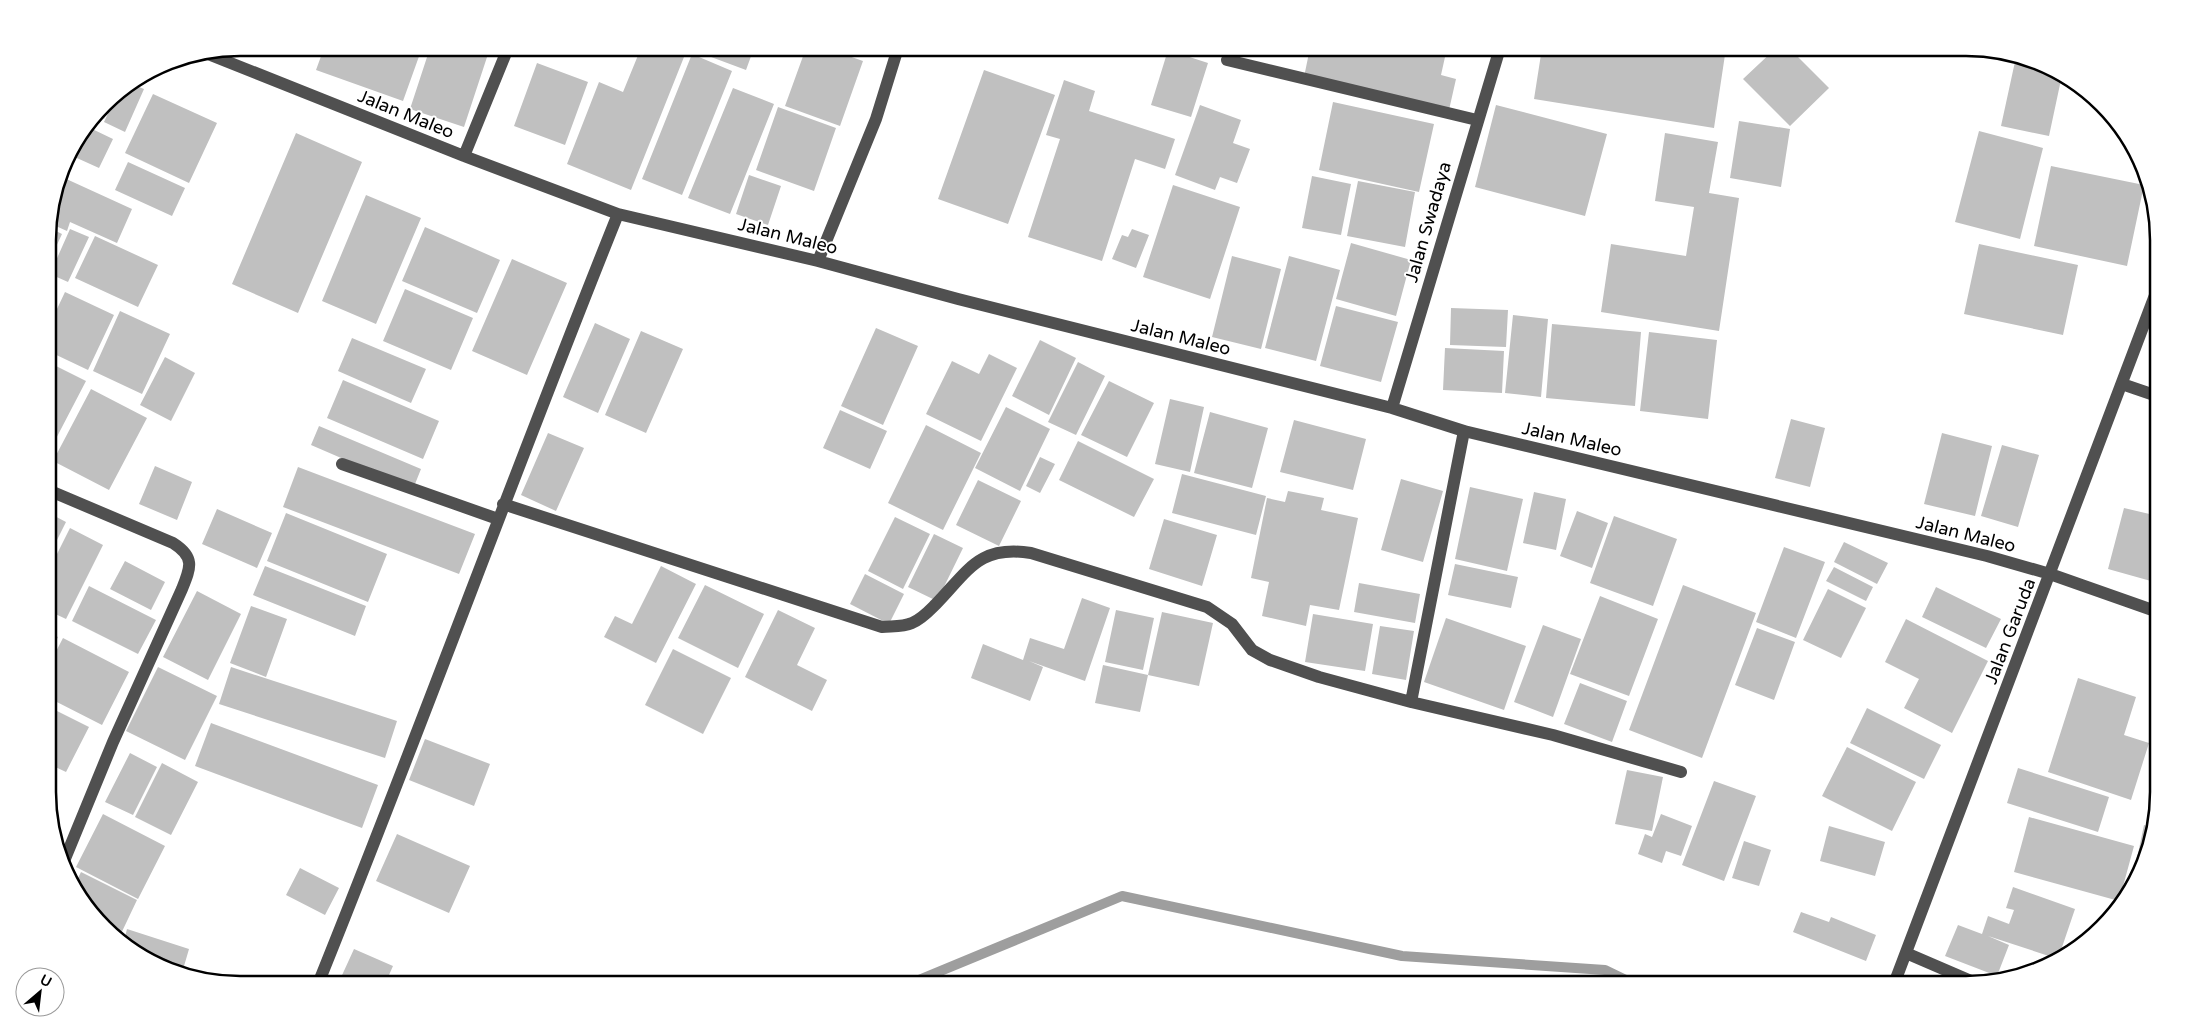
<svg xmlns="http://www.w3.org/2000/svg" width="2206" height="1032" font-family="'Varela Round',sans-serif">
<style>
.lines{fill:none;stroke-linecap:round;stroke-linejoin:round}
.stream{stroke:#9e9e9e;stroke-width:10}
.building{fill:#c0c0c0}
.minor{stroke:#505050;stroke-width:12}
.labels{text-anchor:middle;stroke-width:4;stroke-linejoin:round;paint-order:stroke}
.street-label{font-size:18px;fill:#000;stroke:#fff}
.rim{fill:none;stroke:#000;stroke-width:2.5}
</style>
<rect width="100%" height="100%" fill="#fff"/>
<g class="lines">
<path class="stream" d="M909,984L1122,896L1402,956L1605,970L1634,984"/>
</g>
<path class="building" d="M324,48H422L403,101L316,70Z
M430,48H490L464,127L410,109Z
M641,48H662L684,57L631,190L567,164L599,82L623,92Z
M696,48H754L746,70L695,51Z
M806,48H826L863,61L840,126L785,106Z
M1310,48H1447L1441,75L1456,79L1449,110L1304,77Z
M1542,48H1726L1714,128L1534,99Z
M1776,48H1789L1829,88L1790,126L1743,79Z
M1855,48H1890L1889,55Z
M1168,50L1208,63L1191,117L1151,105Z
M692,54L732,71L682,195L642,179Z
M2016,57L2040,62L2062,75L2049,136L2001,126Z
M537,63L588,82L565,145L514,126Z
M984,70L1055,95L1008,224L938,199Z
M1064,80L1095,91L1089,111L1175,139L1165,169L1135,159L1102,261L1028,237L1060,139L1046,135Z
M132,84L144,89L125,132L104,122L118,92Z
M733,88L774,104L730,214L688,198Z
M115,94L104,119L98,115L113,96Z
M153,94L217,123L189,183L125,153Z
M1333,102L1434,124L1419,192L1319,170Z
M1200,105L1241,120L1233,143L1250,149L1237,183L1220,177L1215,190L1175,175Z
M1496,105L1607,134L1585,216L1475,187Z
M778,107L836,128L814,191L756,170Z
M1739,121L1790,129L1781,187L1730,178Z
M88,127L113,139L99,168L68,154Z
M1979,131L2043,148L2020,239L1955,222Z
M296,133L362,162L298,313L232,284Z
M1665,133L1718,142L1709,193L1739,198L1719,331L1601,312L1611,244L1686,256L1694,207L1655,201Z
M128,162L185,188L172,216L115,190Z
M2051,166L2144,185L2127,266L2034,246Z
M749,175L781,186L768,225L736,214Z
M1312,176L1351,184L1341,235L1302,228Z
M62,177L132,209L117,243L70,222L67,231L49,223Z
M1358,181L1415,192L1405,247L1347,236Z
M1173,185L1240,207L1210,299L1143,277Z
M366,195L421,218L376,324L322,301Z
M48,227L62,234L48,264Z
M425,227L500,260L477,313L402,281Z
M70,229L89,237L68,282L50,274Z
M1132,229L1149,235L1136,268L1112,259L1122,235L1128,237Z
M95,236L158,265L138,307L75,278Z
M1351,243L1411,260L1396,316L1336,299Z
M1979,244L2078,265L2063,335L1964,314Z
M1232,256L1281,269L1261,349L1212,337Z
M1289,256L1340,270L1316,361L1265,348Z
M512,259L567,283L527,375L472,351Z
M405,289L473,318L451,370L383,341Z
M65,292L114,315L88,370L48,351V328Z
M1336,306L1398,322L1381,382L1320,366Z
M1451,308L1508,310L1506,347L1450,345Z
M120,311L170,334L142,394L93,371Z
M1513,315L1548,319L1541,397L1505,393Z
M595,323L630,339L598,413L563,397Z
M1552,324L1641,332L1635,406L1546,398Z
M876,328L918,346L883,425L841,406Z
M641,331L683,349L646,433L605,415Z
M1649,332L1717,340L1708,419L1640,411Z
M352,338L426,369L411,403L338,371Z
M1040,340L1076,358L1049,415L1012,396Z
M1445,348L1504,351L1502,393L1443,390Z
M989,354L1017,368L981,441L926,414L952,361L979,374Z
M2157,356V381L2151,379Z
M165,357L195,373L171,421L140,405Z
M1078,362L1105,376L1076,435L1048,422Z
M50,363L86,381L48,454V366Z
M343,380L439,421L423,459L327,418Z
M1109,381L1154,403L1127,457L1081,435Z
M91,389L147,418L109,490L53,461Z
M1170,399L1204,407L1190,472L1155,464Z
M1006,407L1050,429L1020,491L975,468Z
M840,410L887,431L870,469L823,448Z
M1210,412L1268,428L1252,488L1194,473Z
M1791,419L1825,428L1810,487L1775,478Z
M1294,420L1366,439L1353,490L1280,472Z
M926,425L981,453L943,530L888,503Z
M319,426L421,469L413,489L311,445Z
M548,433L584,448L556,511L521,495Z
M1942,433L1992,446L1975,516L1924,504Z
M1078,441L1154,479L1134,517L1059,480Z
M2002,445L2039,455L2018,527L1981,516Z
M1040,457L1055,464L1040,493L1026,486Z
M155,466L192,482L177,520L139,504Z
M298,467L475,534L459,574L283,507Z
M1182,474L1266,496L1256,535L1172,513Z
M1401,479L1443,491L1423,562L1381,550Z
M978,480L1021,501L999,546L956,525Z
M1470,487L1523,499L1507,571L1455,559Z
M1288,491L1324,498L1321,510L1358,518L1339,610L1310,605L1306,626L1262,616L1269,582L1251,578L1267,498L1285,502Z
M1534,492L1566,499L1556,550L1523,543Z
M2124,508L2158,516V583L2108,569Z
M217,509L272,533L257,568L202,544Z
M1577,511L1608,523L1592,568L1560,556Z
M49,513L66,522L49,556Z
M286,513L387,554L368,602L267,561Z
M1614,516L1677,539L1653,606L1590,583Z
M895,517L930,534L903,589L868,571Z
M1164,519L1217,535L1202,586L1149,569Z
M70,528L103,545L66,619L49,611V570Z
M934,534L963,548L937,601L908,587Z
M1844,542L1888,563L1877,584L1834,562Z
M1784,547L1825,562L1796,638L1756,622Z
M125,561L165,582L151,610L110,589Z
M1455,564L1518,577L1511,608L1448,595Z
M265,566L366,606L355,636L253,595Z
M661,566L696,584L656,663L604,637L615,616L632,624Z
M1834,567L1873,587L1866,601L1826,581Z
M865,574L904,594L889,624L850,604Z
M1359,583L1420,594L1415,623L1354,612Z
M705,585L764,614L738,668L678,638Z
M1683,585L1756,613L1702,758L1629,730Z
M89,586L156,620L138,654L72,621Z
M1936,587L2001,619L1986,648L1922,617Z
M1828,589L1866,608L1841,658L1803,640Z
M197,591L241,614L208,680L163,657Z
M1600,596L1658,619L1629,696L1570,674Z
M1082,598L1110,608L1085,681L1029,661L1043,667L1030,701L971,678L983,644L1023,660L1030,638L1064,649Z
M251,606L287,619L266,677L230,663Z
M778,610L815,628L797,665L827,680L812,711L745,677Z
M1116,610L1154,618L1143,670L1105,662Z
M1162,612L1213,623L1199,686L1148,675Z
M1313,614L1373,624L1365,671L1305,662Z
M1446,618L1526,646L1504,710L1424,682Z
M1906,619L1988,661L1952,733L1904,708L1919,679L1885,662Z
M1543,625L1581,639L1553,717L1514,702Z
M1380,626L1414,631L1406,680L1372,674Z
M1757,628L1795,642L1774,700L1735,685Z
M49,632L58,637L49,655Z
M63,638L129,672L102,725L49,698V665Z
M673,649L731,678L703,734L645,705Z
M1103,665L1148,675L1140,712L1095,703Z
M158,667L217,696L185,760L126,731Z
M231,667L397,721L385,758L219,704Z
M2078,678L2136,697L2124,735L2149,743L2131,800L2048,772Z
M1580,683L1627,701L1612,742L1564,724Z
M49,707L89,727L66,772L49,764Z
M1867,708L1941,745L1924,779L1850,743Z
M211,723L378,785L362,828L195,766Z
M425,739L490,764L474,806L409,780Z
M1847,747L1916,782L1892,831L1822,796Z
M130,753L157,767L133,815L105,802Z
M162,763L198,782L171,835L135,817Z
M2018,768L2109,797L2098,832L2007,803Z
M1627,770L1663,777L1652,831L1615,824Z
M1714,781L1756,796L1724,881L1682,865Z
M103,814L165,846L138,899L76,867Z
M1661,814L1692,826L1681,856L1666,851L1662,863L1638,854L1645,834L1652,837Z
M2029,817L2134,846L2119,901L2014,872Z
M2144,825L2152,827L2144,866L2131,887Z
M1829,826L1885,842L1875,876L1820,861Z
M397,834L470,866L449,913L376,881Z
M1744,841L1771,850L1759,886L1732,878Z
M300,868L339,888L325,915L286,895Z
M81,872L137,900L118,940L87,909L74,886Z
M2013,887L2075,909L2058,959L1988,936L2009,945L1997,976L1945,956L1958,925L1982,934L1988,916L2009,924L2014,910L2006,908Z
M1801,912L1829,922L1831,917L1876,935L1866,961L1793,932Z
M2103,914L2112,917L2097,931Z
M127,929L189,949L182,973L166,970L123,945Z
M354,949L393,966L385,984H338Z"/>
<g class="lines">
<path class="minor" d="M208,54L464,156L618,214L818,261L958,299L1392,408L1464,431L1987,556L2050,574L2158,612
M1227,60L1477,120
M464,156L508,48
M818,261L876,119L898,48
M2122,384L2157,396
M1392,408L1500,48
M342,464L498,519
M48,490L173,543C195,557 191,567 182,589L113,742L62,866
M503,504L882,627C892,626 903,627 912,623C922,619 929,611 936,604C969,570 979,545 1031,553L1207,607L1232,624L1252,650L1270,660L1319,677L1411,702L1464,431
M1411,702L1553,735L1681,772
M1906,953L1978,984
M318,984C421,729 515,470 618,214
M1894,984L2157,290"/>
</g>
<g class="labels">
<g class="street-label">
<text transform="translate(406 114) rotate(22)" y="6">Jalan Maleo</text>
<text transform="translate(1428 222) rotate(-74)" y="6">Jalan Swadaya</text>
<text transform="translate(788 236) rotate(14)" y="6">Jalan Maleo</text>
<text transform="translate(1181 337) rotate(14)" y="6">Jalan Maleo</text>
<text transform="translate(1572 439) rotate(13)" y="6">Jalan Maleo</text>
<text transform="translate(1966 534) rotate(14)" y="6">Jalan Maleo</text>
<text transform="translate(2010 631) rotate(-69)" y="6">Jalan Garuda</text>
</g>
</g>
<path d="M0 0H2206V1032H0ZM240 56H1966A184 184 0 0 1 2150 240V792A184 184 0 0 1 1966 976H240A184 184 0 0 1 56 792V240A184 184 0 0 1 240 56Z" fill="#fff" fill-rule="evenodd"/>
<path class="rim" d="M240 56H1966A184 184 0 0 1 2150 240V792A184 184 0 0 1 1966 976H240A184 184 0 0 1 56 792V240A184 184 0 0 1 240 56Z"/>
<g transform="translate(40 992) rotate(28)"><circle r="24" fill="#ffffff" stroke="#999999"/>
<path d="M0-4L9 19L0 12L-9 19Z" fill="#000000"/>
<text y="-8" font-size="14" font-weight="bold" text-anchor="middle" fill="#000000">U</text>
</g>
</svg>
